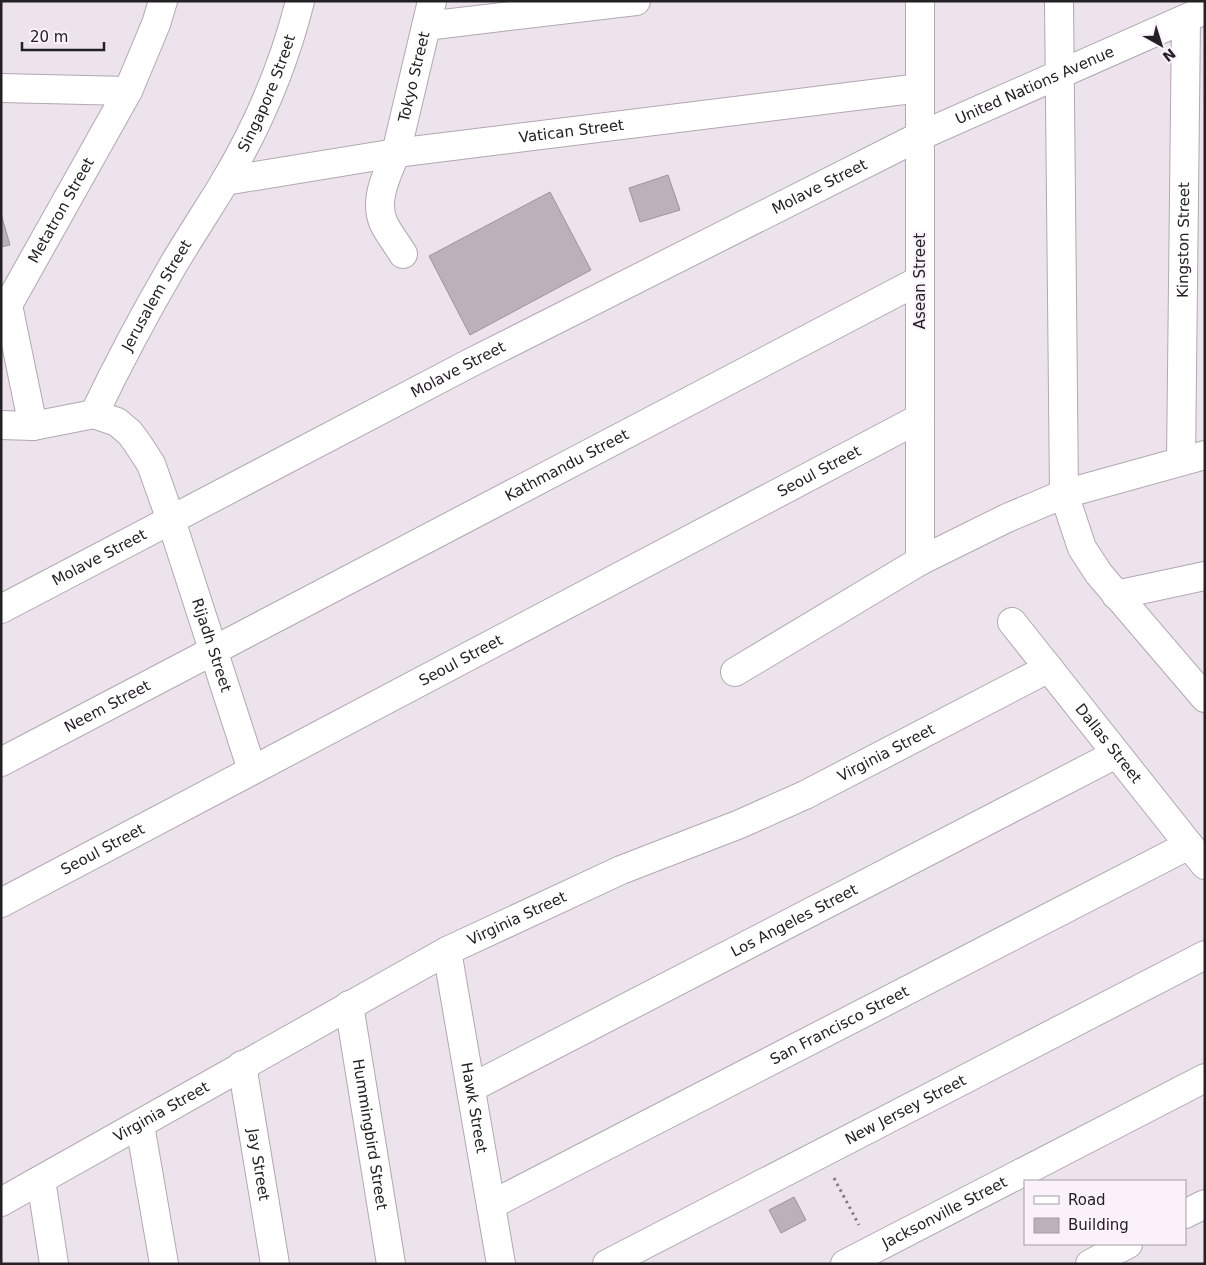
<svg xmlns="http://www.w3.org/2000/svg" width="1206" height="1265" font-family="'DejaVu Sans',sans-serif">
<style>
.building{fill:#bab1bb;stroke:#9d959e}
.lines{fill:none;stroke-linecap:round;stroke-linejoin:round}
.minor-casing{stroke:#b1a8b2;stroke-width:30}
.path{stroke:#827c82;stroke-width:3;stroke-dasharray:2.5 4;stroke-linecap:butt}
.minor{stroke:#fff;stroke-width:28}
.labels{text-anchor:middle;stroke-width:4;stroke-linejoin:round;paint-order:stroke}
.street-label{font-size:15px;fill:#242124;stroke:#faf1fa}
</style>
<rect width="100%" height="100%" fill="#ece3ed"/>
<path class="building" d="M668,175L680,210L640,222L629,188Z
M550,192L591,270L470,335L429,256Z
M1,214L10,245L1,247Z
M794,1197L806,1220L781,1233L769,1210Z"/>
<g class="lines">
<g class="minor-casing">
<g id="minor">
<path d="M920,1V561"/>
<path d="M1059,1L1064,494L1082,548L1099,574L1205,698"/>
<path d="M426,26L636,1"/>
<path d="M1,88L128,91"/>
<path id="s1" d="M225,181L396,153L920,88"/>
<path id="s2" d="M403,254C397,244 389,234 384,224C373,201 387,174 396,153L432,1"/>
<path id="s3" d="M94,414C118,364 144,315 172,267C189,238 207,211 224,183C258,126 284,65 300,1"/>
<path id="s4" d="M1,425L33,426L94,414L117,422L130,433L138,444L151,464L171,520L252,770"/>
<path id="s5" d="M33,426L8,305L128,91L156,24L163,1"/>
<path id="s6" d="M1181,461L1186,19"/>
<path d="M1116,595L1205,576"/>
<path id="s7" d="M1,609L470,363L920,136L1205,10"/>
<path id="s8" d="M1012,622L1205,865"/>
<path d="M735,672L920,561L1007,518L1064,494L1205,455"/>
<path id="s9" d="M1,762L920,280"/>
<path id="s10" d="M1,903L920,418"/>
<path id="s11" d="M447,951L501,1264"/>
<path id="s12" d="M349,1005L391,1264"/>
<path id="s13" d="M242,1065L275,1264"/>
<path id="s14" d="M471,1088L1116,754"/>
<path d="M140,1125L164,1264"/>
<path d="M41,1180L54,1264"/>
<path id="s15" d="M1,1202L447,951L621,870L740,824L805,795L1049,668"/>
<path id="s16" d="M491,1205L1189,845"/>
<path d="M1185,1214L1205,1204"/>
<path id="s17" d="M607,1264L1205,955"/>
<path id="s18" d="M845,1264L1205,1078"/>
<path d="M1090,1264L1128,1244"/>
</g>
</g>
<path class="path" d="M834,1178L859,1225"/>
<use href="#minor" class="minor"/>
</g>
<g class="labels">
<g class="street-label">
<text dy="5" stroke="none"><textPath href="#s2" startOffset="188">Tokyo Street</textPath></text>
<text dy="5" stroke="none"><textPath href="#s7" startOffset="1159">United Nations Avenue</textPath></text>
<text dy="5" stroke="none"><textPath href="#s3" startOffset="365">Singapore Street</textPath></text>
<text dy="5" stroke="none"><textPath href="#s1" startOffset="350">Vatican Street</textPath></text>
<text dy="5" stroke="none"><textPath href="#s7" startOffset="921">Molave Street</textPath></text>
<text dy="5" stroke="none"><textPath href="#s5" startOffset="232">Metatron Street</textPath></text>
<text dy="5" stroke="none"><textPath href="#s6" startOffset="221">Kingston Street</textPath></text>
<text transform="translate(920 281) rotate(-90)" y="5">Asean Street</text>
<text dy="5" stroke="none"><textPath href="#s3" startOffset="134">Jerusalem Street</textPath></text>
<text dy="5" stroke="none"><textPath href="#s7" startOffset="516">Molave Street</textPath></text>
<text dy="5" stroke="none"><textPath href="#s9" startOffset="639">Kathmandu Street</textPath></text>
<text dy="5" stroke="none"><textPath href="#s10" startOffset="925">Seoul Street</textPath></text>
<text dy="5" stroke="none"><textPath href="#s7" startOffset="111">Molave Street</textPath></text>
<text dy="5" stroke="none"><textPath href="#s4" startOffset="364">Rijadh Street</textPath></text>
<text dy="5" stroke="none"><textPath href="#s10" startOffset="520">Seoul Street</textPath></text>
<text dy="5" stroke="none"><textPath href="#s9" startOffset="120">Neem Street</textPath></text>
<text dy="5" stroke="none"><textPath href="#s8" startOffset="155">Dallas Street</textPath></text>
<text dy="5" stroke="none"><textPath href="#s15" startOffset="994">Virginia Street</textPath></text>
<text dy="5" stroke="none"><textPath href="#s10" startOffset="115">Seoul Street</textPath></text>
<text dy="5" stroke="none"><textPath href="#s15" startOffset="589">Virginia Street</textPath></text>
<text dy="5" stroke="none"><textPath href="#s14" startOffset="364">Los Angeles Street</textPath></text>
<text dy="5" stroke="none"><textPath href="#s16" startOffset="392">San Francisco Street</textPath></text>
<text dy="5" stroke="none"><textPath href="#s11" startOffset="159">Hawk Street</textPath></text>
<text dy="5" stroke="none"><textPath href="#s17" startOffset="336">New Jersey Street</textPath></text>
<text dy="5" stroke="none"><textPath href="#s15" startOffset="184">Virginia Street</textPath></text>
<text dy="5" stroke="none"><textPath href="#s12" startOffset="131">Hummingbird Street</textPath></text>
<text dy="5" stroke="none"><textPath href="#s13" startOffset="101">Jay Street</textPath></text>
<text dy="5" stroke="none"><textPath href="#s18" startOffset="112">Jacksonville Street</textPath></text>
</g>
</g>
<rect width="1206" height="1265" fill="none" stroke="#242124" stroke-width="5"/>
<rect x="1024" y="1180" width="162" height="65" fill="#faf1fa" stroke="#a49ea4"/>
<rect x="1034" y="1196" width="25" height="8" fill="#ffffff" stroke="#a49ea4"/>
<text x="1068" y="1205" font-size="15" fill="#242124">Road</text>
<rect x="1034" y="1218" width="25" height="15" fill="#bab1bb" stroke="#a49ea4"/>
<text x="1068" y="1230" font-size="15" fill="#242124">Building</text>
<g transform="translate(1161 45) rotate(141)" stroke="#faf1fa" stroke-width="4" paint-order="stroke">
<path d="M0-4L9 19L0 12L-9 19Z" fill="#242124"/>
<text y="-8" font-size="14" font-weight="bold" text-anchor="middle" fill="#242124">N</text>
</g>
<path d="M22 42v8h82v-8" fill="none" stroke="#242124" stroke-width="2.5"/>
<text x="30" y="42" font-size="15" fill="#242124" stroke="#faf1fa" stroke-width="4" paint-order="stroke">20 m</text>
</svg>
